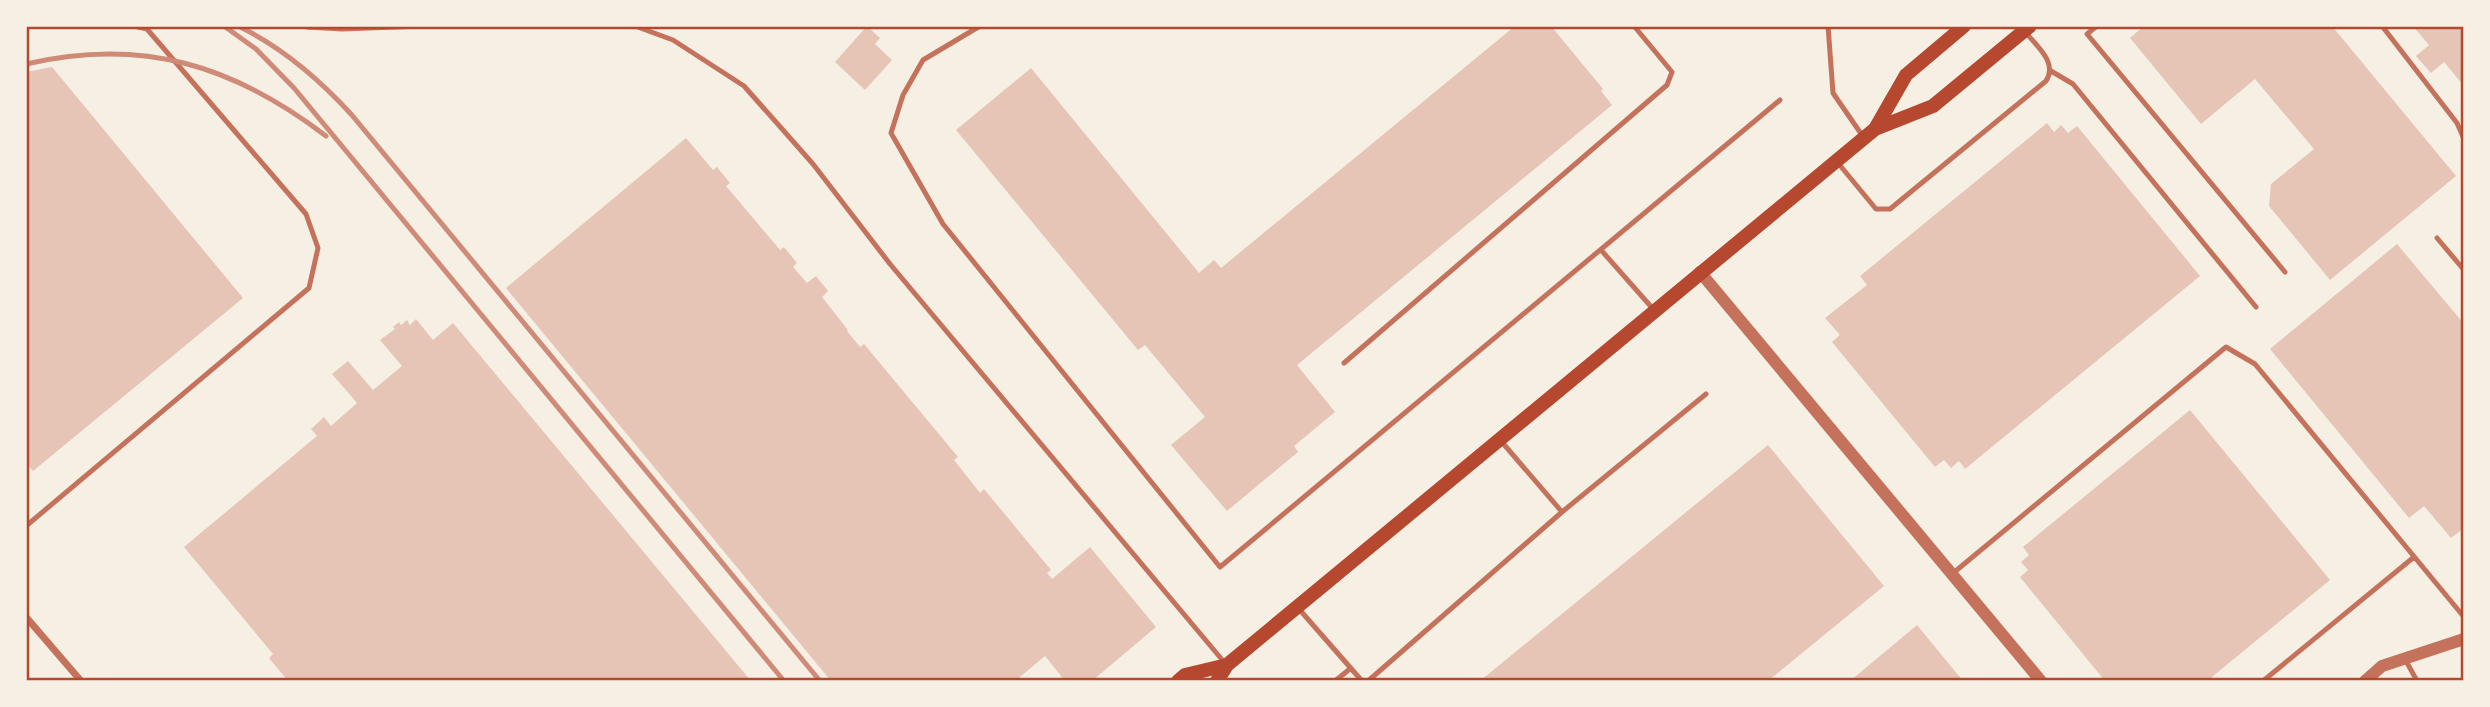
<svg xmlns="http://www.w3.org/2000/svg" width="2490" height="707" font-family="'DM Sans',sans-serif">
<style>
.building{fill:#e6c5b7}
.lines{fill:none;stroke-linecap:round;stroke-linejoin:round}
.service{stroke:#c5725c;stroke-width:5}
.minor{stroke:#c5725c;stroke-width:7}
.tertiary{stroke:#c5725c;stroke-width:12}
.secondary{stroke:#b5482f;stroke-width:14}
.rail{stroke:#cf8b77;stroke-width:5}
.neatline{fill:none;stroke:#b5482f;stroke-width:2.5}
</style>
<rect width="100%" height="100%" fill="#f6efe4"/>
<path class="building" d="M867,26L880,38L875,44L892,60L865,90L835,62Z
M1515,26H1551L1603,89L1601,91L1612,105L1297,365L1335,412L1294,446L1298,452L1227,511L1171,445L1205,417L1145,345L1138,350L956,130L1031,68L1199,273L1214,260L1221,268Z
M2144,26H2332L2456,176L2330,280L2269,206L2271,184L2314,149L2255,79L2201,124L2130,38Z
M2413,26H2464V86L2444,62L2431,73L2416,56L2429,45Z
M52,67L243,298L33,471L26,463V72Z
M2047,123L2054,132L2061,125L2068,133L2077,126L2200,276L1965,469L1959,461L1951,468L1944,460L1935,467L1832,342L1840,335L1825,318L1867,285L1860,276Z
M686,138L713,170L717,167L730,183L726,186L780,250L784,247L797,263L793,267L807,283L816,276L828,291L822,297L848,330L847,331L860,347L864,344L958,457L954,460L980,493L984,489L1051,570L1047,573L1052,579L1090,547L1156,627L1092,681H1065L1045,656L1015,681H831L506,288Z
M2397,244L2464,324V528L2451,538L2424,506L2409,518L2270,349Z
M416,319L433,340L453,323L751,681H288L269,658L273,654L184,547L317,436L311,429L324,417L331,426L357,403L332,374L348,361L373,390L402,366L380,340L395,329L393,327L399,322L401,325L407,320L410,325Z
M2190,410L2330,580L2207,681H2105L2020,577L2028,570L2021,562L2029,555L2023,547Z
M1768,445L1884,586L1768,681H1480Z
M1917,625L1963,681H1850Z"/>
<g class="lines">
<path class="service" d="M635,26L673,40L744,86L813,164L890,264L1224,662
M980,26L923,60L903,95L891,133L943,224L1220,567L1780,100
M1828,26L1833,93L1864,138
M2097,26L2087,34L2285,272
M2382,26L2457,123L2464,139
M307,27L342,29L423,26
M2051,71L2073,84L2256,307
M1838,163L1876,209H1890L2046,81C2058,63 2037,46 2026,33
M2437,238L2464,270
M1601,250L1654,310
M1344,363L1667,85L1672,72L1634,26
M1562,512L1706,394
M26,526L309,288L318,248L306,214L147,29L134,26
M1952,574L2226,347L2255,364L2464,617
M1299,609L1362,681
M2405,659L2417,681
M1335,681L1351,668
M1368,681L1562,512L1501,441
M2263,681L2414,557"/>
<path class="minor" d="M26,617L81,681"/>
<path class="tertiary" d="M1700,272L2041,681
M2365,681L2382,666L2464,639"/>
<path class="secondary" d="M1875,129L1906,75L1964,26
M1178,681L1185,675L1227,665
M1217,681L1227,665L1875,129L1933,106L2030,26"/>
<path class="rail" d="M224,26L256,49L294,88L784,681
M238,26C282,47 318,78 351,114L820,681
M26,64C142,37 233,65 326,136"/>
</g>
<rect width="2490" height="707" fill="none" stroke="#f6efe4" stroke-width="56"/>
<rect x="28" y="28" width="2434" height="651" class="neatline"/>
</svg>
